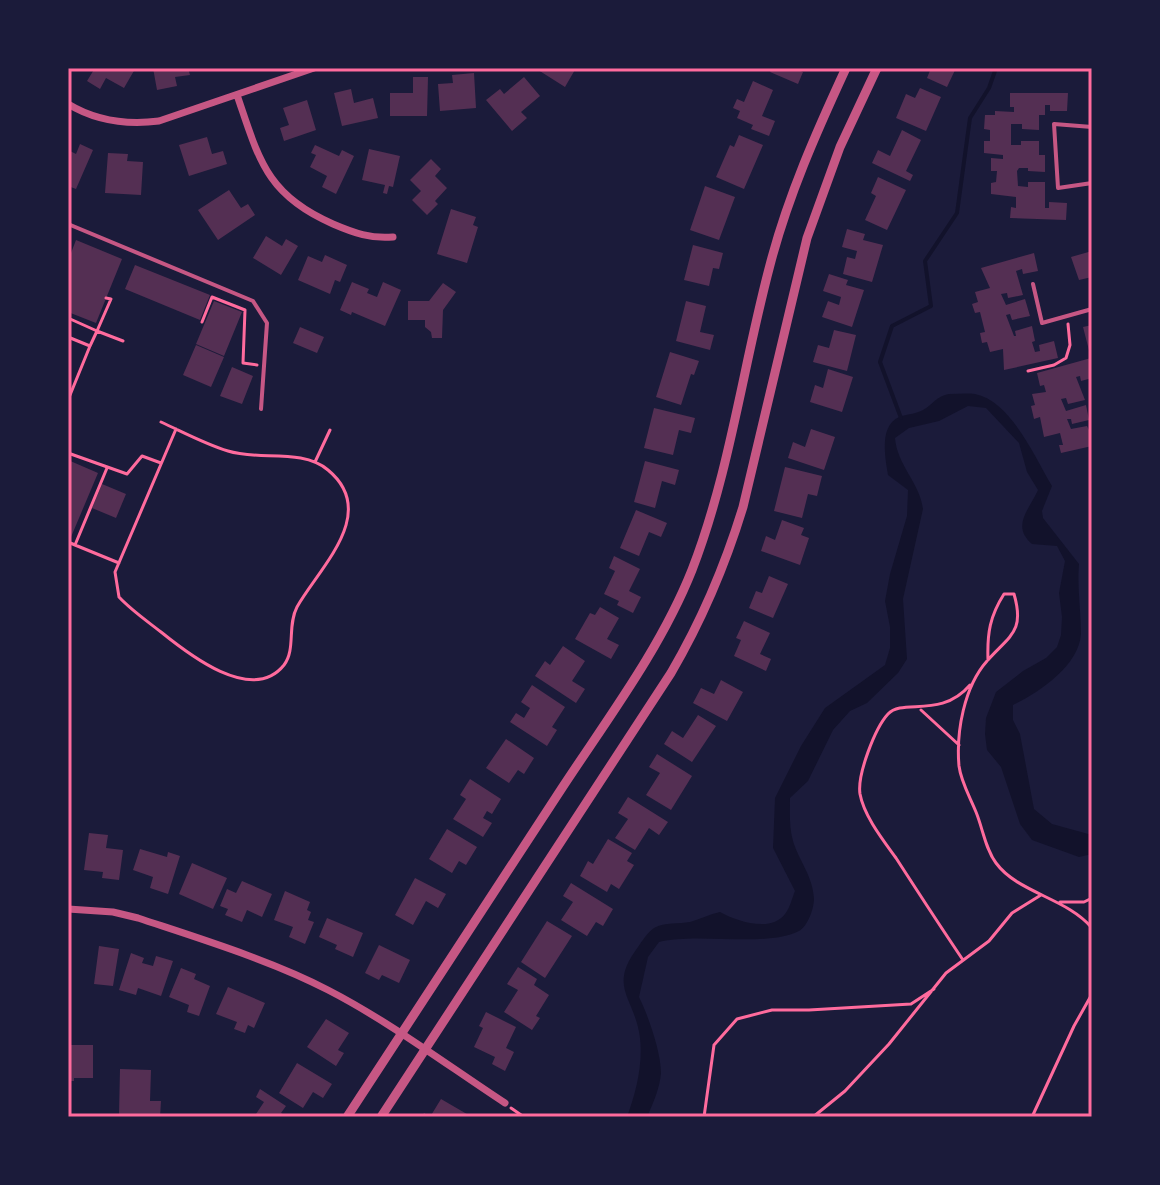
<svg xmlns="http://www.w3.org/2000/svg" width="1160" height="1185" font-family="'Fira Sans Condensed',sans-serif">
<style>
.water{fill:#12122b}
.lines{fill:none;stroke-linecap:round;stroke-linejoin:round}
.stream{stroke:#12122b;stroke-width:4}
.building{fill:#542f53}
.path{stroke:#ff6b9d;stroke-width:3}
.service{stroke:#c65784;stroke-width:4}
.minor{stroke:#c65784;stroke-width:7}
.tertiary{stroke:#c65784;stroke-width:9}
.neatline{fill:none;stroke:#ff6b9d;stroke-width:3}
</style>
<rect width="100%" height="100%" fill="#1b1b3a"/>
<path class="water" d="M949,394C958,394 967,393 975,394C1011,401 1035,458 1052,486L1042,511L1043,518L1079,564C1077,588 1081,611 1081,634C1079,666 1038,693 1013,705V720L1020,734L1034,809L1052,824L1092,835V854L1079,857L1032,840L1020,824L1001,767L987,750L985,734L986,718L996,692L1023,671L1046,658L1057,647L1061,635L1062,617L1059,593L1065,561L1057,546L1032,544C1011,526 1029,510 1038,490L1027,472L1019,443L986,408L968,406L939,421L909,428L895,438C897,465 920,483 923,509L903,599L907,659L898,673L867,703L850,711L833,730L808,781L790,798C790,813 789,827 793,841C799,861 813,876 814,899C814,908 808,926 799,931C766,948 698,932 659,942L648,957L639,997C648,1015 661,1052 661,1073C660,1087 653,1104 647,1117H627C636,1092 643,1065 640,1038C635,997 607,988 638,947C642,941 648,932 654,928C665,922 679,924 690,922C700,919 710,914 720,912C736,921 771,933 785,914C790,908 792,898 795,891L773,848L775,798L801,746L825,708L885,665L890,648V627L885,601L890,574L907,516L908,490L888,475C885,457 879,426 899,417C907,414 916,414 923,410C935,403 935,397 949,394Z"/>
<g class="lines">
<path class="stream" d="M901,418L880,362L892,326L931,306L925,261L957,213L970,118L989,88L996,68"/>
</g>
<path class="building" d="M95,68H132L135,69L124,88L106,78L100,89L87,81Z
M153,68H188L190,75L175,77L177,86L157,90Z
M535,68H576L565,87Z
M772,68H793L803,72L798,84L770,72Z
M931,68H956L947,87L927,78Z
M474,73L476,108L440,111L438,84L453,83L452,75Z
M413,77H428L427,116H390V93H413Z
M524,77L540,96L521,112L527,118L512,131L486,100L500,89L504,94Z
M753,81L773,90L762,116L775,121L769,136L751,129L753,125L737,118L740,111L733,108L737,99L744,102Z
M920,88L941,97L926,131L896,118L906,94L915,98Z
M351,89L354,103L373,98L378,118L342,126L334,93Z
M1010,93H1068L1067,111H1050V105H1045V115H1039V130L1022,129V124H1011V145H1021V141H1039V155H1045V172L1028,171V168H1019L1017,171L1018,186L1028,187V182H1045V208H1049V202L1067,203L1066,220L1010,218L1011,207L1016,208V197L991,194V183L996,182L997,171H991V158L1003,159V155L984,153V141H990V130L984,129L985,115H995V111L1014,112V107H1010Z
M307,100L316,130L284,141L280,128L289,125L283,108Z
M902,130L921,140L906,171L913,175L910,181L872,163L878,150L890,156Z
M739,135L763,145L744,189L716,177L730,145L734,147Z
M207,137L212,154L223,151L227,164L189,176L179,145Z
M80,144L93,150L76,189L68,186V150L76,154Z
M315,145L339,156L342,150L354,156L336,194L322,187L327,176L310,167L316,155L311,153Z
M369,149L400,156L393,187L389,186L387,194L383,193L385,185L362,180Z
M108,153L128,154L127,161L143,162L141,195L105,193Z
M431,159L441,169L435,176L447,188L435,201L438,204L427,215L412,200L421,191L410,180Z
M878,177L906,190L887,230L865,220L876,196L871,193Z
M705,186L735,197L719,240L690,230Z
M229,190L241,208L248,204L255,215L218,240L198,210Z
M451,209L476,217L473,225L478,227L467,263L437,254Z
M847,229L865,234L863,240L883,245L872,282L843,274L847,257L855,259L857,251L842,247Z
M266,236L282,246L286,239L298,246L281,275L253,258Z
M76,240L122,259L96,323L68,312V261Z
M693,245L723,253L719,269L713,268L709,286L684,280Z
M1092,251V277L1079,280L1071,257Z
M1034,253L1038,271L1023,274L1022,269L1016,271L1023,295L1008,298L1007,293L1001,294L1006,305L1025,299L1030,316L1012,320L1010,314L1006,315L1014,336H1016L1015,331L1032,326L1035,341L1032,342L1035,352L1040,351L1039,345L1054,341L1058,358L1004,370L1003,349L990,352L987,342L982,343L980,333L985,332L980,312L975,313L972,304L978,302L975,292L990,288L981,268Z
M325,255L347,265L340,282L335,280L330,294L298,280L308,256L322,262Z
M135,265L210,295L200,320L125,289Z
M829,274L848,280L846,285L864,290L852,327L822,317L828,301L839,305L841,297L823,291Z
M352,282L369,289L367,293L377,297L383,282L401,290L385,326L352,312L351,315L340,310Z
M443,283L456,292L443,310L442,338H432L431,332L425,327V320H408V301H429Z
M214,301L242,312L224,356L196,344Z
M686,301L706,306L700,332L714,335L710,350L676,341Z
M1092,325V378L1081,381L1080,376L1076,377L1085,400L1068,404L1066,398L1061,399L1066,411L1086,405L1089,420L1072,424L1071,419H1067L1071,429L1087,426L1092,436V446L1061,453L1059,445H1063L1060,433L1044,437L1040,417L1034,419L1031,406L1035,405L1032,394L1046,392L1044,385L1040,386L1037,373L1091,358L1083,327Z
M300,327L324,337L317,353L293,343Z
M834,330L856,335L847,371L813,362L818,345L829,348Z
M196,345L224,357L211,387L183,375Z
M670,352L699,361L694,375L691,374L681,405L656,397Z
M232,367L253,376L242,404L220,396Z
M828,369L853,377L842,412L810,402L815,385L823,388Z
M654,408L695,418L691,433L679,430L673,455L644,448Z
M811,429L835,437L824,470L788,458L793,442L805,447Z
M68,460L98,473L71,537L68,536Z
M645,461L679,470L675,485L662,481L655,508L634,502Z
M785,467L822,476L817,496L808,494L802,518L774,511Z
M102,484L126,494L116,518L92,508Z
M636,510L667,523L661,537L649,532L639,556L620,548Z
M782,520L804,528L801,535L809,538L800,565L761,551L766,536L775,540Z
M614,556L640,569L629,591L641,597L633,613L617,605L619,601L604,594L615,571L609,568Z
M769,576L788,584L773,618L749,608L756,591L762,593Z
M600,607L619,618L607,639L619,645L611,659L575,639L590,613L595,615Z
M744,621L770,633L760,654L771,659L766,671L734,656L741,640L736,638Z
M563,646L585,661L572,681L585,689L576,703L535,676L545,661L550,665Z
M721,680L743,692L727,721L693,703L701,688L714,694Z
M532,685L565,707L552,727L557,730L547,746L510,722L516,713L524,718L530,708L521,702Z
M698,715L716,726L692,762L664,744L672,731L683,738Z
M506,739L534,758L524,774L518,770L509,783L486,768Z
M657,754L692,776L671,810L646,795L660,773L649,767Z
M470,779L501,799L492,814L487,811L483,818L492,823L483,837L453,819L466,799L460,795Z
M628,797L668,822L659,835L649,828L635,850L615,838L628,819L618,813Z
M447,829L477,847L466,865L459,861L452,873L429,859Z
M89,833L108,835L106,848L123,850L119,880L102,878L103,872L84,870Z
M608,839L632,853L627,861L634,865L619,889L611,884L607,892L580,876L588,861L593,864Z
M140,849L167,857L168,852L180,856L168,894L150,888L153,877L133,870Z
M192,863L227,878L213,909L179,894Z
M415,878L446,894L438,908L426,901L413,925L395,915Z
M242,881L272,894L262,917L247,910L242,922L225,915L228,909L220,906L227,889L236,893Z
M571,883L613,909L603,926L596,922L587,936L561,920L573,902L563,896Z
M285,891L310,902L307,910L311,912L308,920L314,922L305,944L289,937L293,927L274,920Z
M327,918L363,933L353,957L335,949L337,945L319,937Z
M547,921L572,936L545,978L521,962Z
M379,945L410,960L399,983L382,975L379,980L365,973Z
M99,946L119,949L113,986L94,984Z
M131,953L144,958L142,963L153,966L156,956L173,961L161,996L138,988L136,995L119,990Z
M518,967L537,979L534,985L549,995L536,1016L540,1018L532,1030L504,1012L518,990L507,984Z
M181,968L196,974L194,979L210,986L199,1016L187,1012L189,1005L169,997Z
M228,987L265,1003L254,1028L248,1025L245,1033L234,1029L237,1022L216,1014Z
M486,1012L516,1027L506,1048L514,1052L505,1071L492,1064L495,1057L474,1047L483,1028L479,1026Z
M326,1019L349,1033L338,1050L344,1053L336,1066L307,1047Z
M68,1045H93V1078H74V1081H68Z
M297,1063L332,1084L323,1098L313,1092L303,1108L279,1093Z
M120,1069L151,1070L150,1101H161L160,1117L119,1116Z
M260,1089L286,1106L281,1113L288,1117H254L264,1102L256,1097Z
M441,1099L472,1117H422L424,1113L430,1117Z"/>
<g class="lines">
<path class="path" d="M68,318L97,331L111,299L106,298
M202,322L212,297L245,310L243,363L257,365
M68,337L90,346L68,400
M90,346L97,331L123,341
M1028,371L1054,365L1066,358L1070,345L1068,324
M161,422C183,432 205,444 228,451C259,461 302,448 328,470C380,513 319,568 297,607C287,626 296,649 284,665C252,705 187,653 161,632C147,621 131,610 119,597L115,572L176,429
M68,453L127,474L142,456L161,463
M315,462L330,430
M68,542L75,545L107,468
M75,545L119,563
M988,660C987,633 990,616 1004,594H1014C1025,632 1010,635 987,661C964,687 956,732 959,766C961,782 970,797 976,812C983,829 985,848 996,863C1018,893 1067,898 1092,928
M921,710L959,745
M1060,902H1084L1092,898
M963,960C940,926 918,892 896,858C883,840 864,816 860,794C857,775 875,728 888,714C903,698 941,719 970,685
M511,1108L524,1117
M704,1117L714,1045L737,1019L772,1010H809L911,1004L934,989
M813,1117L845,1091L889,1044L946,973L989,941L1012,913L1041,895
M1032,1117L1074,1026L1092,994"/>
<path class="service" d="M1092,127L1054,124L1058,188L1092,183
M68,224L253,301L267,323L261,409
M1033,284L1042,323L1092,309"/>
<path class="minor" d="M237,95C259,159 266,195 333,224C354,233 371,239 393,237
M68,104C96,121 127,125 159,121L314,68
M68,909L113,912L138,918C198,938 273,961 328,990C390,1022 447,1065 505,1103"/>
<path class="tertiary" d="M347,1117C419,1007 490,898 562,788C608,718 661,648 692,570C730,472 743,366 770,265C788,196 816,133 846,68
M381,1117L671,673C702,620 725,566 743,507L807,238L840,147L877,68"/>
</g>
<rect width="1160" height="1185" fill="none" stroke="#1b1b3a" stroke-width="140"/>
<rect x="70" y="70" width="1020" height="1045" class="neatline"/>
</svg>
